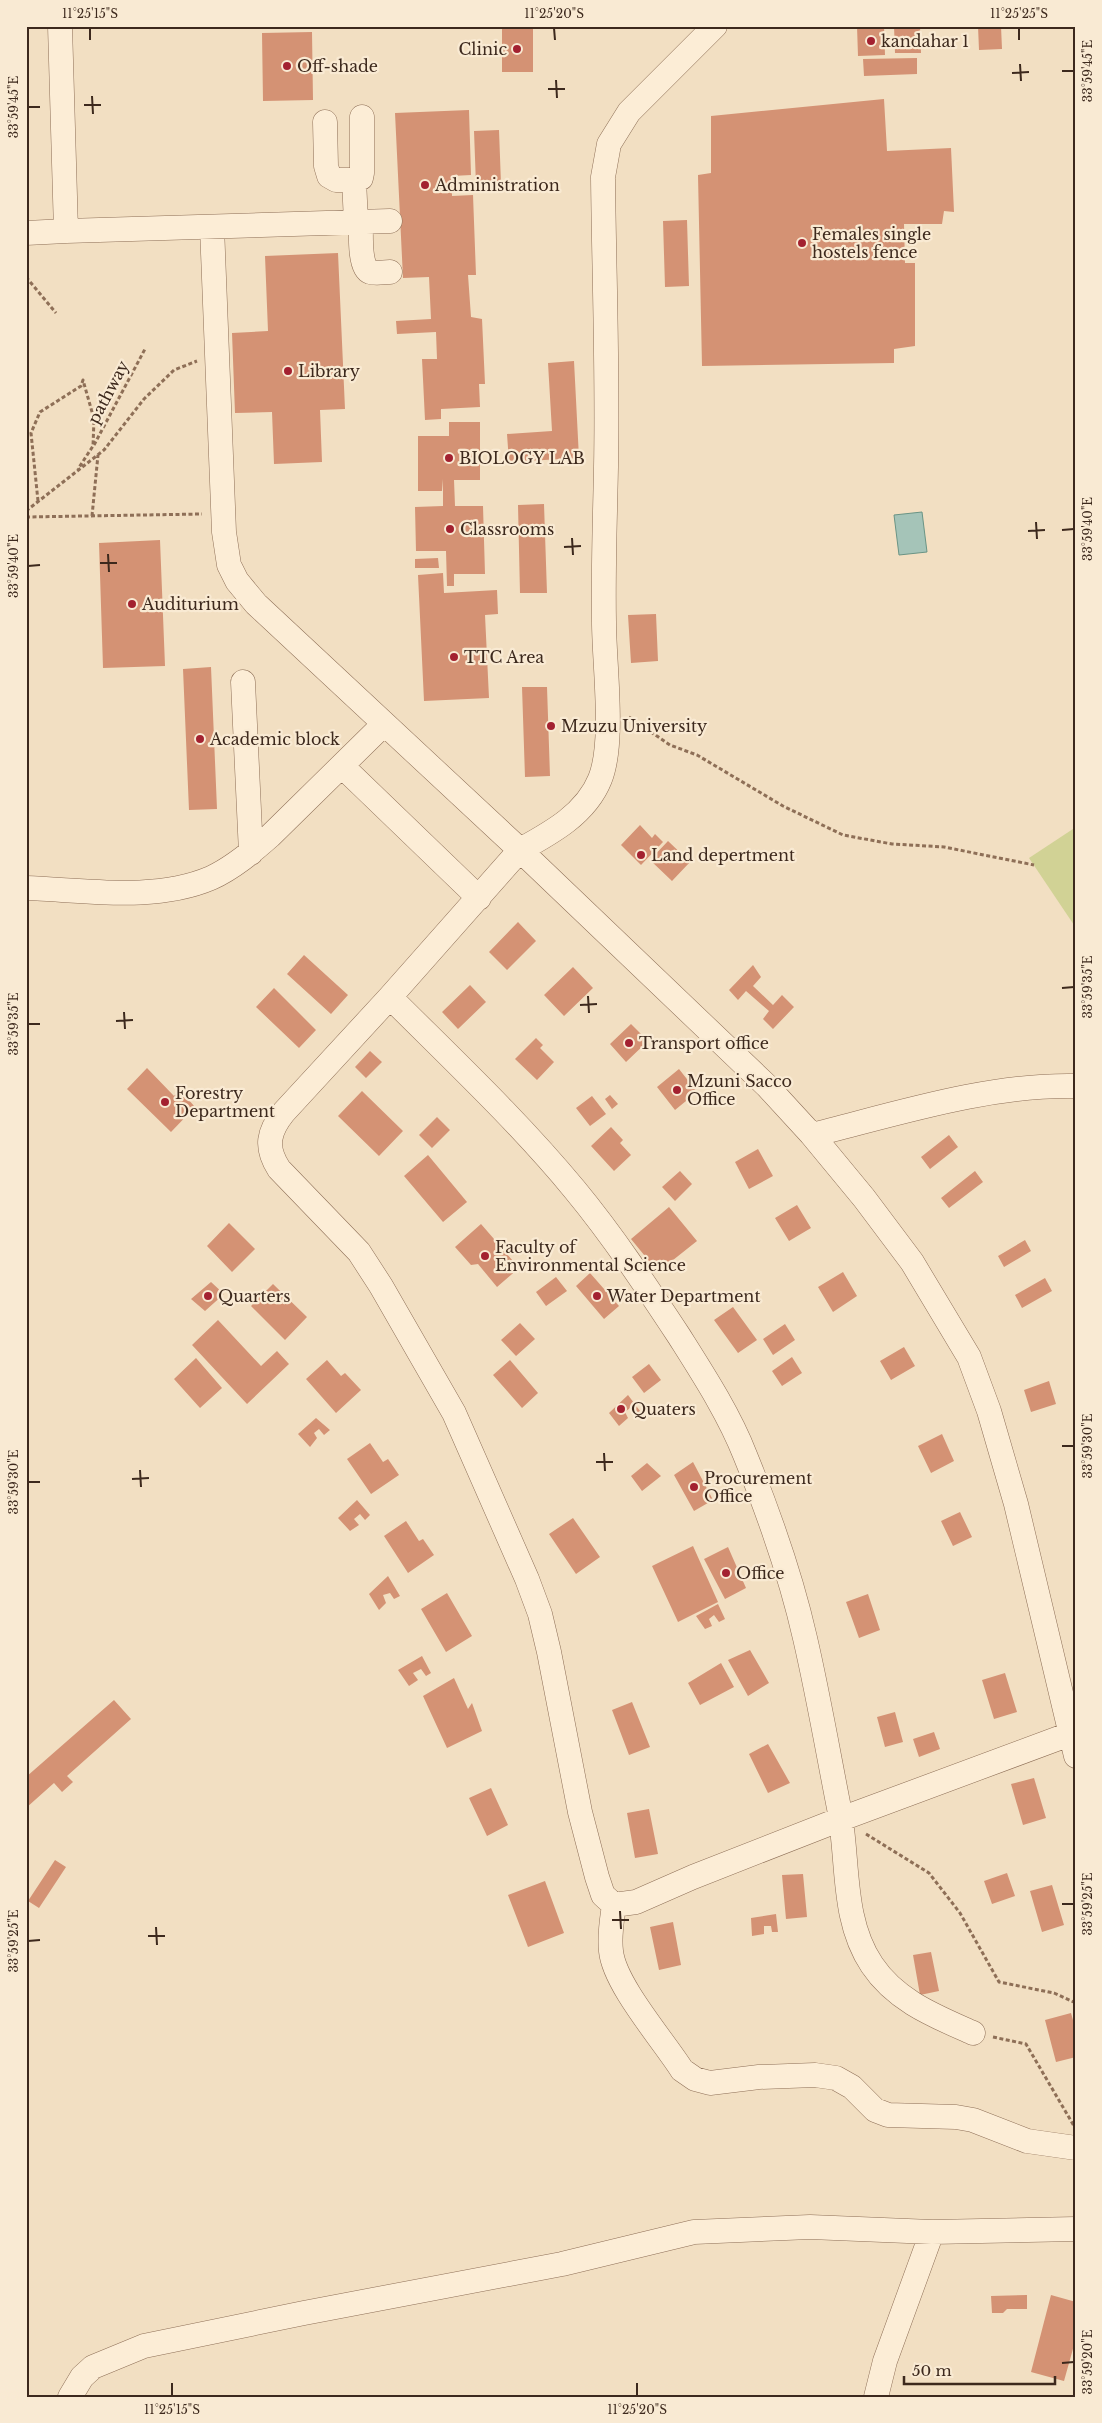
<svg xmlns="http://www.w3.org/2000/svg" width="1102" height="2423" font-family="'Libre Baskerville',serif">
<style>
.green{fill:#d1d295}
.water{fill:#a5c4b8;stroke:#6a9485}
.building{fill:#d49274}
.lines{fill:none;stroke-linecap:round;stroke-linejoin:round}
.minor-casing{stroke:#8e6f57;stroke-width:25}
.path{stroke:#8e6f57;stroke-width:3;stroke-dasharray:4 2.5;stroke-linecap:butt}
.minor{stroke:#fcedd6;stroke-width:24}
.ticks{fill:none;stroke:#3d291d;stroke-width:2}
.poi-dot{fill:#a32130;stroke:#f9ead3;stroke-width:2}
.labels{text-anchor:middle;stroke-width:4.5;stroke-linejoin:round;paint-order:stroke}
.poi-label{font-size:16px;fill:#3d291d;stroke:#f9ead3;text-anchor:start}
.street-label{font-size:16px;fill:#3d291d;stroke:#f9ead3}
.neatline{fill:none;stroke:#3d291d;stroke-width:2}
.ticks-label{font-size:12px;text-anchor:middle;fill:#3d291d}
</style>
<rect width="100%" height="100%" fill="#f2dfc2"/>
<path class="green" d="M1076,827V928L1029,858Z"/>
<path class="water" d="M922,512L927,552L899,555L894,515Z"/>
<path class="building" d="M502,26H533V72H502Z
M857,26H884L885,55L858,56Z
M894,26H920L921,53H895Z
M978,26H1001L1002,49L979,50Z
M312,32L313,100L263,101L262,33Z
M917,58V74L864,76L863,59Z
M884,99L887,151L951,148L954,212L944,211L942,224H904L905,263H915V346L894,349V363L702,366L698,175L711,173V116Z
M469,110L471,175L452,176V196L473,195L476,275H468L471,317L482,319L485,384H479L480,407L441,409V419L425,420L422,359H437L436,332L397,334L396,321L431,319L429,277L403,278L395,113Z
M499,130L501,184L476,185L474,131Z
M687,220L689,286L665,287L663,221Z
M338,253L345,409L320,410L322,462L274,464L272,412L235,413L232,333L268,331L265,256Z
M574,361L579,458L509,462L507,434L552,431L548,363Z
M449,422H480V480H454L455,506H483L485,574H454V586H447L446,551H416L415,507L443,506V479L442,491H418V436H449Z
M544,504L547,593H520L518,505Z
M160,540L165,666L103,668L99,543Z
M438,558L439,568H415V559Z
M443,573L444,593L497,590L498,614L485,615L489,698L424,701L418,575Z
M656,614L658,661L631,663L628,615Z
M211,667L217,809L189,810L183,669Z
M522,687H547L550,776L525,777Z
M640,825L652,838L655,834L663,842L641,865L621,845Z
M668,841L690,862L672,881L650,860Z
M518,922L536,941L507,970L489,952Z
M304,955L348,995L331,1014L287,974Z
M753,965L761,977L753,986L773,1005L782,995L794,1007L773,1029L763,1019L769,1011L746,991L738,1000L729,990Z
M573,967L593,988L564,1016L544,995Z
M470,985L486,1002L458,1029L442,1012Z
M274,988L316,1030L299,1048L256,1007Z
M631,1024L648,1041L626,1062L610,1044Z
M536,1038L543,1045L540,1048L554,1062L537,1080L515,1059Z
M370,1051L382,1062L366,1078L355,1067Z
M147,1068L174,1096L180,1090L195,1107L171,1132L127,1089Z
M679,1069L697,1092L675,1110L657,1087Z
M362,1091L403,1131L379,1156L338,1116Z
M610,1095L618,1104L612,1109L605,1099Z
M592,1096L606,1114L590,1126L576,1108Z
M437,1117L450,1130L432,1148L419,1135Z
M611,1127L623,1140L620,1143L631,1155L614,1171L591,1146Z
M949,1135L958,1147L930,1169L921,1157Z
M758,1149L773,1176L749,1189L735,1162Z
M428,1155L467,1202L443,1222L404,1176Z
M680,1171L692,1184L675,1201L662,1187Z
M975,1171L983,1182L949,1208L941,1198Z
M797,1205L811,1228L789,1241L775,1218Z
M669,1207L697,1241L658,1272L631,1239Z
M229,1223L255,1249L232,1272L207,1246Z
M481,1224L519,1268L497,1287L478,1264L471,1265L455,1247Z
M1025,1240L1031,1251L1004,1267L998,1256Z
M843,1272L857,1296L833,1312L818,1287Z
M590,1273L619,1306L604,1319L576,1286Z
M556,1277L567,1291L546,1306L536,1292Z
M1045,1278L1052,1291L1022,1308L1015,1295Z
M211,1282L224,1294L205,1311L191,1299Z
M273,1284L307,1317L285,1340L251,1306Z
M733,1307L757,1340L738,1353L714,1320Z
M218,1320L261,1366L277,1351L289,1364L247,1404L192,1345Z
M520,1323L535,1339L516,1356L501,1340Z
M785,1324L795,1340L773,1355L763,1339Z
M904,1347L915,1366L891,1380L880,1361Z
M792,1357L802,1373L782,1386L772,1371Z
M196,1358L222,1388L200,1408L174,1379Z
M327,1360L341,1376L345,1373L361,1390L336,1413L306,1379Z
M510,1360L538,1393L522,1408L493,1375Z
M649,1364L661,1380L644,1393L632,1377Z
M1049,1381L1056,1404L1031,1412L1024,1390Z
M628,1395L640,1411L636,1413L630,1408L625,1412L628,1418L619,1426L609,1413Z
M316,1418L330,1430L324,1435L319,1429L314,1433L317,1438L310,1447L298,1434Z
M942,1434L954,1461L931,1473L918,1446Z
M370,1443L383,1462L388,1459L399,1475L371,1494L347,1459Z
M693,1462L713,1500L694,1511L674,1475Z
M647,1463L661,1476L642,1491L631,1476Z
M357,1500L370,1515L365,1520L360,1514L354,1519L359,1525L350,1531L338,1518Z
M960,1512L972,1537L953,1546L941,1521Z
M573,1518L600,1557L576,1574L549,1534Z
M406,1521L419,1541L423,1539L434,1555L408,1573L384,1536Z
M693,1546L718,1602L678,1622L652,1566Z
M728,1547L746,1588L725,1599L704,1559Z
M388,1576L400,1596L394,1599L390,1593L383,1595L386,1603L379,1610L369,1594Z
M447,1593L472,1636L446,1652L421,1609Z
M868,1594L880,1630L859,1638L846,1602Z
M718,1604L725,1619L719,1622L714,1615L709,1619L712,1626L705,1629L696,1616Z
M750,1650L769,1683L748,1696L728,1660Z
M422,1656L431,1673L426,1676L421,1669L413,1673L418,1680L409,1686L398,1670Z
M721,1663L734,1687L700,1705L688,1683Z
M1005,1673L1017,1712L994,1719L982,1680Z
M454,1678L468,1709L472,1703L482,1731L447,1748L423,1696Z
M114,1700L131,1719L67,1776L73,1782L62,1792L54,1783L26,1808V1777Z
M632,1702L650,1747L629,1755L612,1710Z
M895,1712L903,1742L885,1747L877,1717Z
M934,1732L940,1749L919,1757L913,1739Z
M768,1744L790,1783L768,1793L749,1754Z
M1034,1778L1046,1818L1023,1825L1011,1784Z
M491,1788L508,1825L487,1836L469,1798Z
M649,1809L658,1854L635,1858L627,1813Z
M55,1860L66,1867L39,1908L28,1901Z
M1007,1873L1015,1896L992,1904L984,1881Z
M803,1874L807,1917L786,1919L782,1875Z
M545,1881L564,1933L528,1947L508,1895Z
M1052,1885L1064,1925L1042,1932L1030,1891Z
M776,1914L778,1932H772L771,1926H764V1934L752,1936L751,1918Z
M673,1922L681,1965L659,1970L650,1927Z
M931,1952L939,1991L920,1995L913,1955Z
M1071,2013L1076,2031V2057L1056,2062L1045,2020Z
M1027,2295V2309H1007L1003,2313H992L991,2296Z
M1051,2295L1076,2302V2338L1064,2381L1031,2372Z"/>
<g class="lines">
<g class="minor-casing">
<path id="minor" d="M60,26L66,231L390,221
M715,26L629,112L609,144L603,177C604,273 608,371 606,467C605,519 603,570 604,622C604,664 615,742 600,779C586,814 551,833 520,850L390,997L284,1112C268,1132 265,1147 279,1169L359,1252L381,1286L454,1413L527,1579L540,1614L549,1652L580,1812L597,1877L603,1895L614,1905L636,1902L693,1877L841,1819L1070,1734
M325,122L326,166L329,176L336,180H354L356,222
M354,180L361,178L362,173V117
M361,222C361,233 359,268 370,272C376,274 384,272 390,272
M212,227L224,532L229,565L237,581L256,604L520,850L767,1086L812,1135L864,1198L912,1262L969,1357L989,1411L1016,1504L1076,1756
M26,233L66,231
M243,682L251,853
M342,766L479,898
M26,888C86,890 155,902 211,878C233,868 253,851 270,836L384,724
M390,997C453,1060 518,1121 575,1190C613,1236 646,1286 679,1336C703,1374 729,1414 745,1455C769,1514 791,1576 805,1638C818,1694 828,1752 839,1808C849,1860 841,1919 872,1965C896,2001 935,2016 973,2033
M812,1135C896,1114 989,1084 1076,1086
M614,1905C612,1920 609,1935 611,1951C614,1984 663,2040 682,2070L695,2079L710,2083L759,2077L815,2075L836,2078L852,2087L875,2110L888,2115L956,2117L973,2120L1027,2141L1076,2148
M70,2397L82,2377L93,2367L144,2346L304,2313L562,2264L694,2232L810,2227L932,2232L1076,2229
M876,2397L885,2361L932,2232"/>
</g>
<path class="path" d="M26,277L56,313
M94,445L145,349
M38,501L31,433L40,412L81,386L83,380L94,419L93,446L78,469
M26,511L104,450L144,399L174,370L197,361
M92,516L98,455
M26,517L202,514
M629,717L670,745L697,755L783,806L843,835L892,844L944,847L1034,865
M866,1834L929,1873L960,1913L999,1982L1054,1993L1076,2003
M993,2037L1026,2044L1074,2126"/>
<use href="#minor" class="minor"/>
</g>
<path class="ticks" d="M90,28V40M554,28L555,40M1019,28V40M1020,64L1021,81M1062,71H1074M1012,73L1029,72M556,80L557,98M548,89H565M92,96L93,114M84,105H101M28,107H40M1036,522L1037,539M1062,530L1074,529M1028,531L1045,530M572,538L573,555M564,547L581,546M108,554L109,572M100,563H117M28,566L40,565M1062,988L1074,987M588,996L589,1013M580,1005L597,1004M124,1012L125,1029M116,1021L133,1020M28,1024H40M1062,1446H1074M604,1453L605,1471M596,1462H613M140,1470L141,1487M132,1479L149,1478M28,1482H40M1062,1904H1074M620,1911L621,1929M612,1920H629M156,1927L157,1945M148,1936H165M28,1941L40,1940M1062,2363L1074,2362M172,2383V2396M637,2383V2396"/>
<g class="poi-dot">
<circle cx="871" cy="41" r="5"/>
<circle cx="517" cy="49" r="5"/>
<circle cx="287" cy="66" r="5"/>
<circle cx="425" cy="185" r="5"/>
<circle cx="802" cy="243" r="5"/>
<circle cx="288" cy="371" r="5"/>
<circle cx="449" cy="458" r="5"/>
<circle cx="450" cy="529" r="5"/>
<circle cx="132" cy="604" r="5"/>
<circle cx="454" cy="657" r="5"/>
<circle cx="551" cy="726" r="5"/>
<circle cx="200" cy="739" r="5"/>
<circle cx="641" cy="855" r="5"/>
<circle cx="629" cy="1043" r="5"/>
<circle cx="677" cy="1090" r="5"/>
<circle cx="165" cy="1102" r="5"/>
<circle cx="485" cy="1256" r="5"/>
<circle cx="208" cy="1296" r="5"/>
<circle cx="597" cy="1296" r="5"/>
<circle cx="621" cy="1409" r="5"/>
<circle cx="694" cy="1487" r="5"/>
<circle cx="726" cy="1573" r="5"/>
</g>
<g class="labels">
<g class="poi-label">
<text x="881" y="47">kandahar 1</text>
<text x="507" y="55" text-anchor="end">Clinic</text>
<text x="297" y="72">Off-shade</text>
<text x="435" y="191">Administration</text>
<text x="812" y="240">Females single<tspan x="812" dy="18">hostels fence</tspan></text>
<text x="298" y="377">Library</text>
<text x="459" y="464">BIOLOGY LAB</text>
<text x="460" y="535">Classrooms</text>
<text x="142" y="610">Auditurium</text>
<text x="464" y="663">TTC Area</text>
<text x="561" y="732">Mzuzu University</text>
<text x="210" y="745">Academic block</text>
<text x="651" y="861">Land depertment</text>
<text x="639" y="1049">Transport office</text>
<text x="687" y="1087">Mzuni Sacco<tspan x="687" dy="18">Office</tspan></text>
<text x="175" y="1099">Forestry<tspan x="175" dy="18">Department</tspan></text>
<text x="495" y="1253">Faculty of<tspan x="495" dy="18">Environmental Science</tspan></text>
<text x="218" y="1302">Quarters</text>
<text x="607" y="1302">Water Department</text>
<text x="631" y="1415">Quaters</text>
<text x="704" y="1484">Procurement<tspan x="704" dy="18">Office</tspan></text>
<text x="736" y="1579">Office</text>
</g>
<g class="street-label">
<text transform="translate(108 392) rotate(-62)" y="6">pathway</text>
</g>
</g>
<rect width="1102" height="2423" fill="none" stroke="#f9ead3" stroke-width="55"/>
<path d="M904 2376v8h151v-8" fill="none" stroke="#3d291d" stroke-width="2.5"/>
<text x="912" y="2376" font-size="15" fill="#3d291d" stroke="#f9ead3" stroke-width="4" paint-order="stroke">50 m</text>
<rect x="28" y="28" width="1046" height="2368" class="neatline"/>
<g class="ticks-label">
<text x="90" y="18">11°25'15"S</text>
<text x="554" y="18">11°25'20"S</text>
<text x="1019" y="18">11°25'25"S</text>
<text transform="translate(1088 71) rotate(-90)" y="4">33°59'45"E</text>
<text transform="translate(14 107) rotate(-90)" y="4">33°59'45"E</text>
<text transform="translate(1088 529) rotate(-90)" y="4">33°59'40"E</text>
<text transform="translate(14 566) rotate(-90)" y="4">33°59'40"E</text>
<text transform="translate(1088 987) rotate(-90)" y="4">33°59'35"E</text>
<text transform="translate(14 1024) rotate(-90)" y="4">33°59'35"E</text>
<text transform="translate(1088 1446) rotate(-90)" y="4">33°59'30"E</text>
<text transform="translate(14 1482) rotate(-90)" y="4">33°59'30"E</text>
<text transform="translate(1088 1904) rotate(-90)" y="4">33°59'25"E</text>
<text transform="translate(14 1941) rotate(-90)" y="4">33°59'25"E</text>
<text transform="translate(1088 2362) rotate(-90)" y="4">33°59'20"E</text>
<text x="172" y="2414">11°25'15"S</text>
<text x="637" y="2414">11°25'20"S</text>
</g>
</svg>
